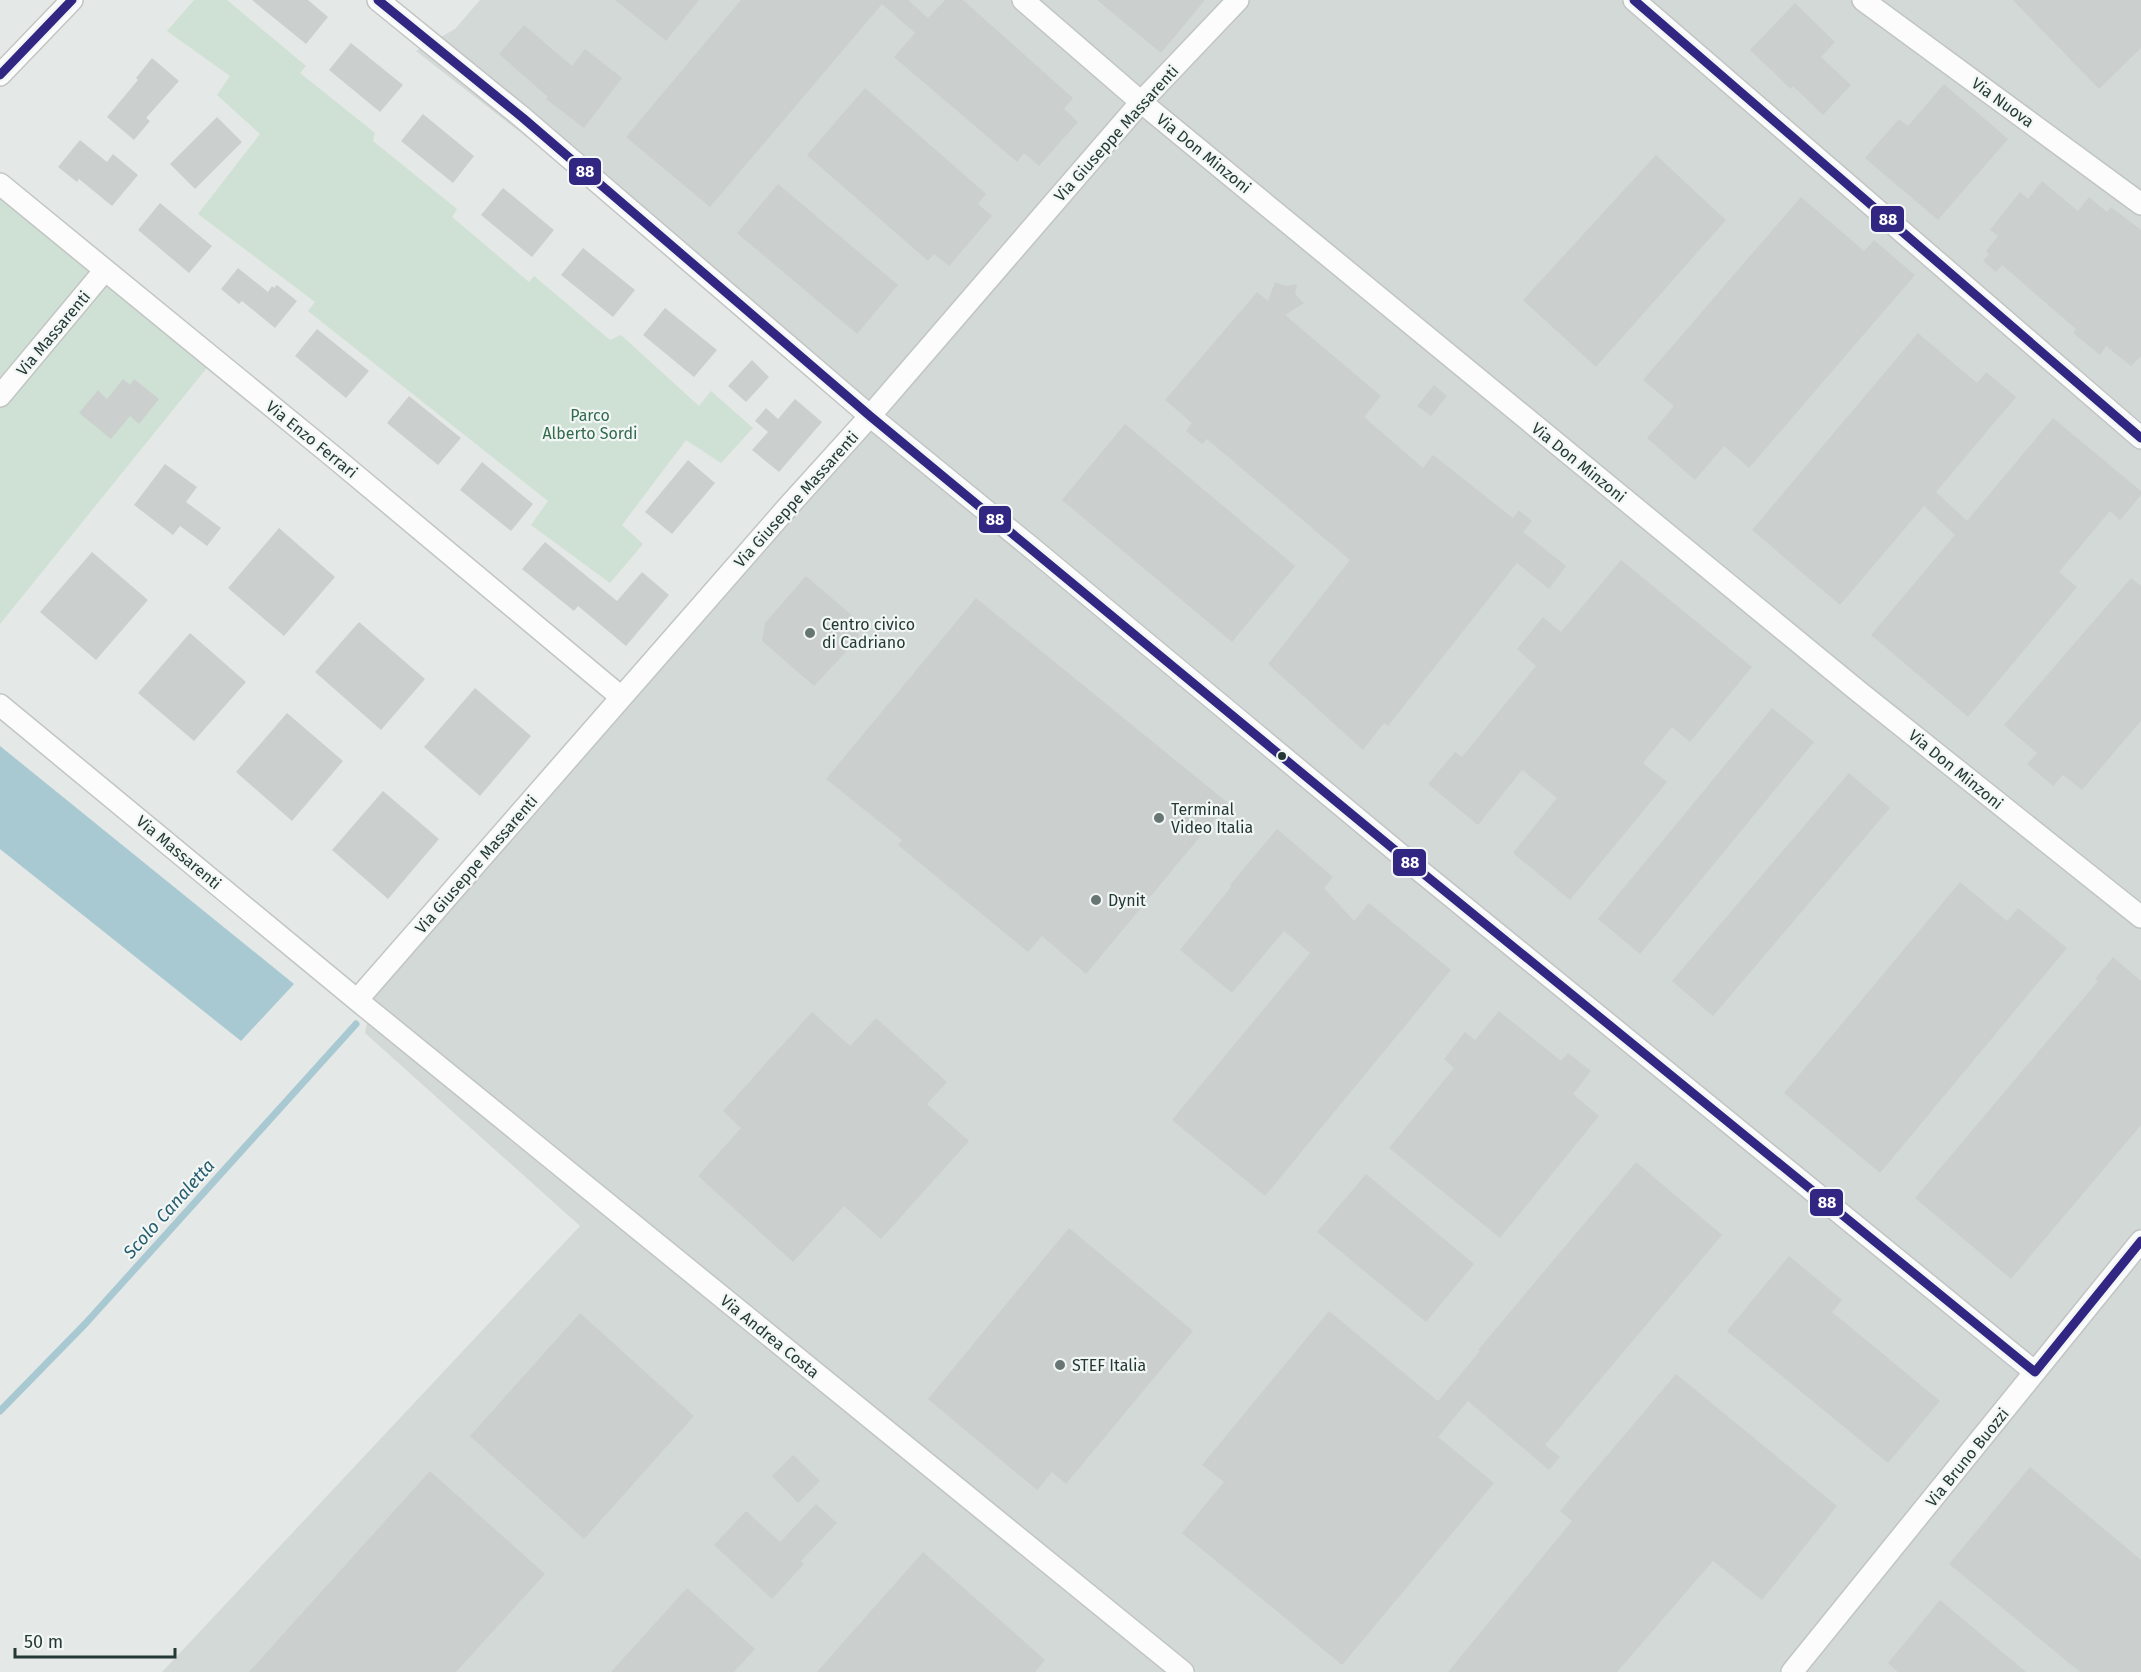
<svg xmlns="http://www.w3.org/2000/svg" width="2141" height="1672" font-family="'Fira Sans',sans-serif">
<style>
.built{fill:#d2d9d6}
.green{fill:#cfe0d5}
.water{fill:#a9c9d2}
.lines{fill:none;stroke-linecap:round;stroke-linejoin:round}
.stream{stroke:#a9c9d2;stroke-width:7}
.building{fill:#cbd0ce}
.minor-casing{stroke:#c1c5c3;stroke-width:24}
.minor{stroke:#fbfcfb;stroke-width:21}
.bus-1-casing{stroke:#f2f7f5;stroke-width:14}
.bus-1{stroke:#312783;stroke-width:9}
.poi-dot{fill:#677673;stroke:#f2f7f5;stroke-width:2}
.bus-dot{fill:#243935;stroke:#f2f7f5;stroke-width:2}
.labels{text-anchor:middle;stroke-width:4.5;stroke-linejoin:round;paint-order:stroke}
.street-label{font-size:16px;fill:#243935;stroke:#f2f7f5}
.park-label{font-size:16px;fill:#336b4d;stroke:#f2f7f5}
.poi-label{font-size:16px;fill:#243935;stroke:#f2f7f5;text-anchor:start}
.water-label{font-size:18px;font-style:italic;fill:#255d6e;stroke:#f2f7f5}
.line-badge{stroke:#f2f7f5;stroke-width:2}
.badge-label{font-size:16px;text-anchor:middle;font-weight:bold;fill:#fff}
</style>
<rect width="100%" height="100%" fill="#e4e8e6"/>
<path class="built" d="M480,0H2141V1672H162L580,1226L365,1033L377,975L875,409L416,51L455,29Z"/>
<path class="green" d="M194,0H227L306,66L300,73L375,133L373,141L457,209L452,217L529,282L534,276L610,340L621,335L699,406L711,391L753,428L721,463L686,440L622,525L643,544L610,583L531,525L548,501L308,311L315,302L198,214L260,134L217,95L230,76L167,31Z
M0,172L214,359L0,624Z"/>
<path class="water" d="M0,746L294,984L241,1041L0,849Z"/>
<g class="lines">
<path class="stream" d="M0,1411L86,1323L356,1024"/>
</g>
<path class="building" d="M252,0H308L328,17L306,44Z
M615,0H699L666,41Z
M741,0H908L928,18L945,0H963L1073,98L1064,109L1078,122L1039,166L1024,153L1017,162L894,57L915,33L882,4L710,207L626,137Z
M1097,0H1205L1161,53Z
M2013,0H2141V48L2099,89Z
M1795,3L1835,42L1821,57L1851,85L1823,115L1793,86L1791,89L1750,50Z
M524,25L572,66L585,49L622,78L584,128L546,99L548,97L499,54Z
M351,43L403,85L380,112L329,70Z
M152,58L179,81L146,118L150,121L134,140L107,117L138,80L136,78Z
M1944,84L2008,139L1938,220L1865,158L1899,119L1908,126Z
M865,88L986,194L978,204L992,216L949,266L934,254L928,261L807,155Z
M423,114L474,156L453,183L401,141Z
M217,117L242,142L195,189L170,164Z
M80,140L107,162L113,154L138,175L112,206L79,179L77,182L58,167Z
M1656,155L1726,220L1596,367L1523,300Z
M2042,181L2078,211L2089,197L2107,212L2111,207L2141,230V356L2131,366L2106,346L2100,355L2073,333L2076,329L2002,265L1996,272L1983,261L1989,254L1986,251L1998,236L1990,230L2020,192L2028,199Z
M778,184L898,285L857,334L737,233Z
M503,188L554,230L532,257L481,215Z
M1801,197L1864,251L1874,240L1915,275L1749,468L1724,446L1695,480L1647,438L1674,406L1643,380Z
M160,203L212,246L189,273L138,230Z
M583,248L635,290L613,317L561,275Z
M238,268L268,292L272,286L274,288L277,285L297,301L275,328L242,301L239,304L221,289Z
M1275,282L1286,286L1297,284L1295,294L1304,303L1285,315L1381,396L1364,417L1423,468L1433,455L1513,518L1519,510L1532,521L1523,532L1566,566L1549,589L1517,563L1388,726L1384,723L1363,750L1268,664L1350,560L1207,439L1202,444L1186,431L1192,423L1165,400L1257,292L1268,301Z
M665,308L717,350L694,377L643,335Z
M317,329L369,371L346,398L295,356Z
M1918,333L1977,383L1986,372L2016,397L1936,492L1967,521L2053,418L2141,491V495L2120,520L2110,511L2059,572L2077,587L1968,717L1871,635L1955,535L1924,506L1840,605L1752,530Z
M752,360L769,377L746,402L728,386Z
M123,379L130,385L134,379L159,399L139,424L130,416L111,439L79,413L98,390L107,399Z
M1434,385L1447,396L1431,416L1417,406Z
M409,396L461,438L438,465L387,423Z
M795,399L822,422L779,472L752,450L768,432L755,421L766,408L778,419Z
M1125,424L1295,566L1232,642L1062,500Z
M688,460L715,483L672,534L645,512Z
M482,462L533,504L511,531L460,490Z
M165,464L197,487L186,502L221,528L207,546L180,526L173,535L134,505Z
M279,528L335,577L284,636L228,588Z
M545,542L617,601L642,572L669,595L626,646L578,606L574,611L522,569Z
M92,552L148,600L96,660L40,612Z
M1621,560L1752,667L1690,742L1672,727L1643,763L1667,782L1570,900L1513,853L1557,798L1522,770L1478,825L1428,784L1455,752L1462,757L1536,666L1517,649L1543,617L1561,632Z
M806,576L856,619L859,638L814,686L762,641L765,623Z
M2131,578L2141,586V721L2082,790L2063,775L2053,786L2027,764L2037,753L2004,725Z
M976,598L1228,803L1086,974L1042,936L1028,952L898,845L902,840L826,779Z
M359,622L425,679L381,730L315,672Z
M190,633L246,682L194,741L138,693Z
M475,688L531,736L480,796L424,747Z
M1772,708L1814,742L1640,954L1598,919Z
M287,713L343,761L292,821L236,772Z
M1849,773L1890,808L1713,1016L1672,981Z
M383,791L439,839L388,899L332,850Z
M1277,829L1333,877L1324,888L1354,921L1369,903L1451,970L1265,1196L1172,1120L1310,953L1284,931L1232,993L1180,950L1231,887L1230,885Z
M1960,882L2007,921L2018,908L2067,948L1880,1173L1784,1093Z
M2113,957L2141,981V1125L2011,1279L1915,1198L2098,981L2095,979Z
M1499,1011L1561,1061L1568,1053L1591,1071L1573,1094L1599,1116L1500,1238L1389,1148L1454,1068L1444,1059L1465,1032L1475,1040Z
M812,1012L850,1046L876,1018L947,1082L927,1104L969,1141L881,1239L844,1206L793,1262L698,1176L741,1128L723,1111Z
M1636,1162L1722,1235L1545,1445L1560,1457L1549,1470L1468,1401L1438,1437L1494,1483L1342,1665L1182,1533L1224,1482L1202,1465L1329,1311L1438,1401L1480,1351L1478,1350Z
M1366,1174L1474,1264L1426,1322L1317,1232Z
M1069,1228L1193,1331L1066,1484L1052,1472L1037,1490L928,1399Z
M1789,1256L1842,1300L1832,1312L1940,1401L1888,1463L1727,1331Z
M580,1313L694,1416L584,1539L470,1436Z
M1676,1374L1837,1506L1762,1600L1713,1561L1617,1672H1448L1572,1521L1560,1511Z
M793,1455L820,1481L798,1503L772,1476Z
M2030,1467L2141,1560V1672H2080L1949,1564Z
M430,1471L545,1574L456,1672H249Z
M816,1504L837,1523L801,1561L804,1564L772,1599L714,1545L746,1511L780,1542Z
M923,1552L1045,1660L1035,1672H817Z
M687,1588L755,1649L734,1672H611Z
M1940,1600L2026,1672H1898L1888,1663Z"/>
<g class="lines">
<g class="minor-casing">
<path id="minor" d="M378,0L523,118L870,416L1033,549L1419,870L2035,1372
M1023,0L1141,102L1858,691L2141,917
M1634,0L2141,438
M1863,0L2141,204
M0,75L72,0
M0,184L335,458L621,697
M0,396L105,270
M0,705L357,1000L1183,1672
M357,1000L786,509L870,416L1141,102L1238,0
M1792,1672L2141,1241"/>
</g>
<use href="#minor" class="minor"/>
<g class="bus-1-casing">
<path id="bus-1" d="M378,0L523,118L870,416L1419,870L2035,1372
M1634,0L2141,438
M0,75L72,0
M2035,1372L2141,1241"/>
</g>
<use href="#bus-1" class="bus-1"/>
</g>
<g class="poi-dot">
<circle cx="810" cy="633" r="6"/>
<circle cx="1159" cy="818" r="6"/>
<circle cx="1096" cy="900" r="6"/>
<circle cx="1060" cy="1365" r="6"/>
</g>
<circle class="bus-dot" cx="1282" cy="756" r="5"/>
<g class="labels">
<g class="street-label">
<text transform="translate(2003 102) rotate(36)" y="6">Via Nuova</text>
<text transform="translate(1116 133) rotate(-48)" y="6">Via Giuseppe Massarenti</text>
<text transform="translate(1204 153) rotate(39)" y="6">Via Don Minzoni</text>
<text transform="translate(53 333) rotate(-50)" y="6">Via Massarenti</text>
<text transform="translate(312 439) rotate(39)" y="6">Via Enzo Ferrari</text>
<text transform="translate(1579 462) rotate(39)" y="6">Via Don Minzoni</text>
<text transform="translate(796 499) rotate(-48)" y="6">Via Giuseppe Massarenti</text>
<text transform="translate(1956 769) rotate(39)" y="6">Via Don Minzoni</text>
<text transform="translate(179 852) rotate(40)" y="6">Via Massarenti</text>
<text transform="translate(476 864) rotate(-49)" y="6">Via Giuseppe Massarenti</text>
<text transform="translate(770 1336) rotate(39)" y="6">Via Andrea Costa</text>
<text transform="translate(1967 1457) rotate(-51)" y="6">Via Bruno Buozzi</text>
</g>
<g class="park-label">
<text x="590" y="421">Parco<tspan x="590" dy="18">Alberto Sordi</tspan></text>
</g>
<g class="poi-label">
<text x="822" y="630">Centro civico<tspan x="822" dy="18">di Cadriano</tspan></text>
<text x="1171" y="815">Terminal<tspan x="1171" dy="18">Video Italia</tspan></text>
<text x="1108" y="906">Dynit</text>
<text x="1072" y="1371">STEF Italia</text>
</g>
<g class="water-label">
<text transform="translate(169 1209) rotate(-48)" y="6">Scolo Canaletta</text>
</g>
</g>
<g class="line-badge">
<rect x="568" y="157" width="34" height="29" rx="6" fill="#312783"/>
<rect x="1870" y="205" width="35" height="28" rx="6" fill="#312783"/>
<rect x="978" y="505" width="34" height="29" rx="6" fill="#312783"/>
<rect x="1392" y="848" width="35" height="29" rx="6" fill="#312783"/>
<rect x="1809" y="1188" width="35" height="29" rx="6" fill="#312783"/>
</g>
<g class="badge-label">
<text x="585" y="177">88</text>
<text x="1888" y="225">88</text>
<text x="995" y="525">88</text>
<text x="1410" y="868">88</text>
<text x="1827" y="1208">88</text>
</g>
<path d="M15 1648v9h160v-9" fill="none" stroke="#243935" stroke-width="3"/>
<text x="24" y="1648" font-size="18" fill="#243935" stroke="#f2f7f5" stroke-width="4.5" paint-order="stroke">50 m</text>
</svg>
